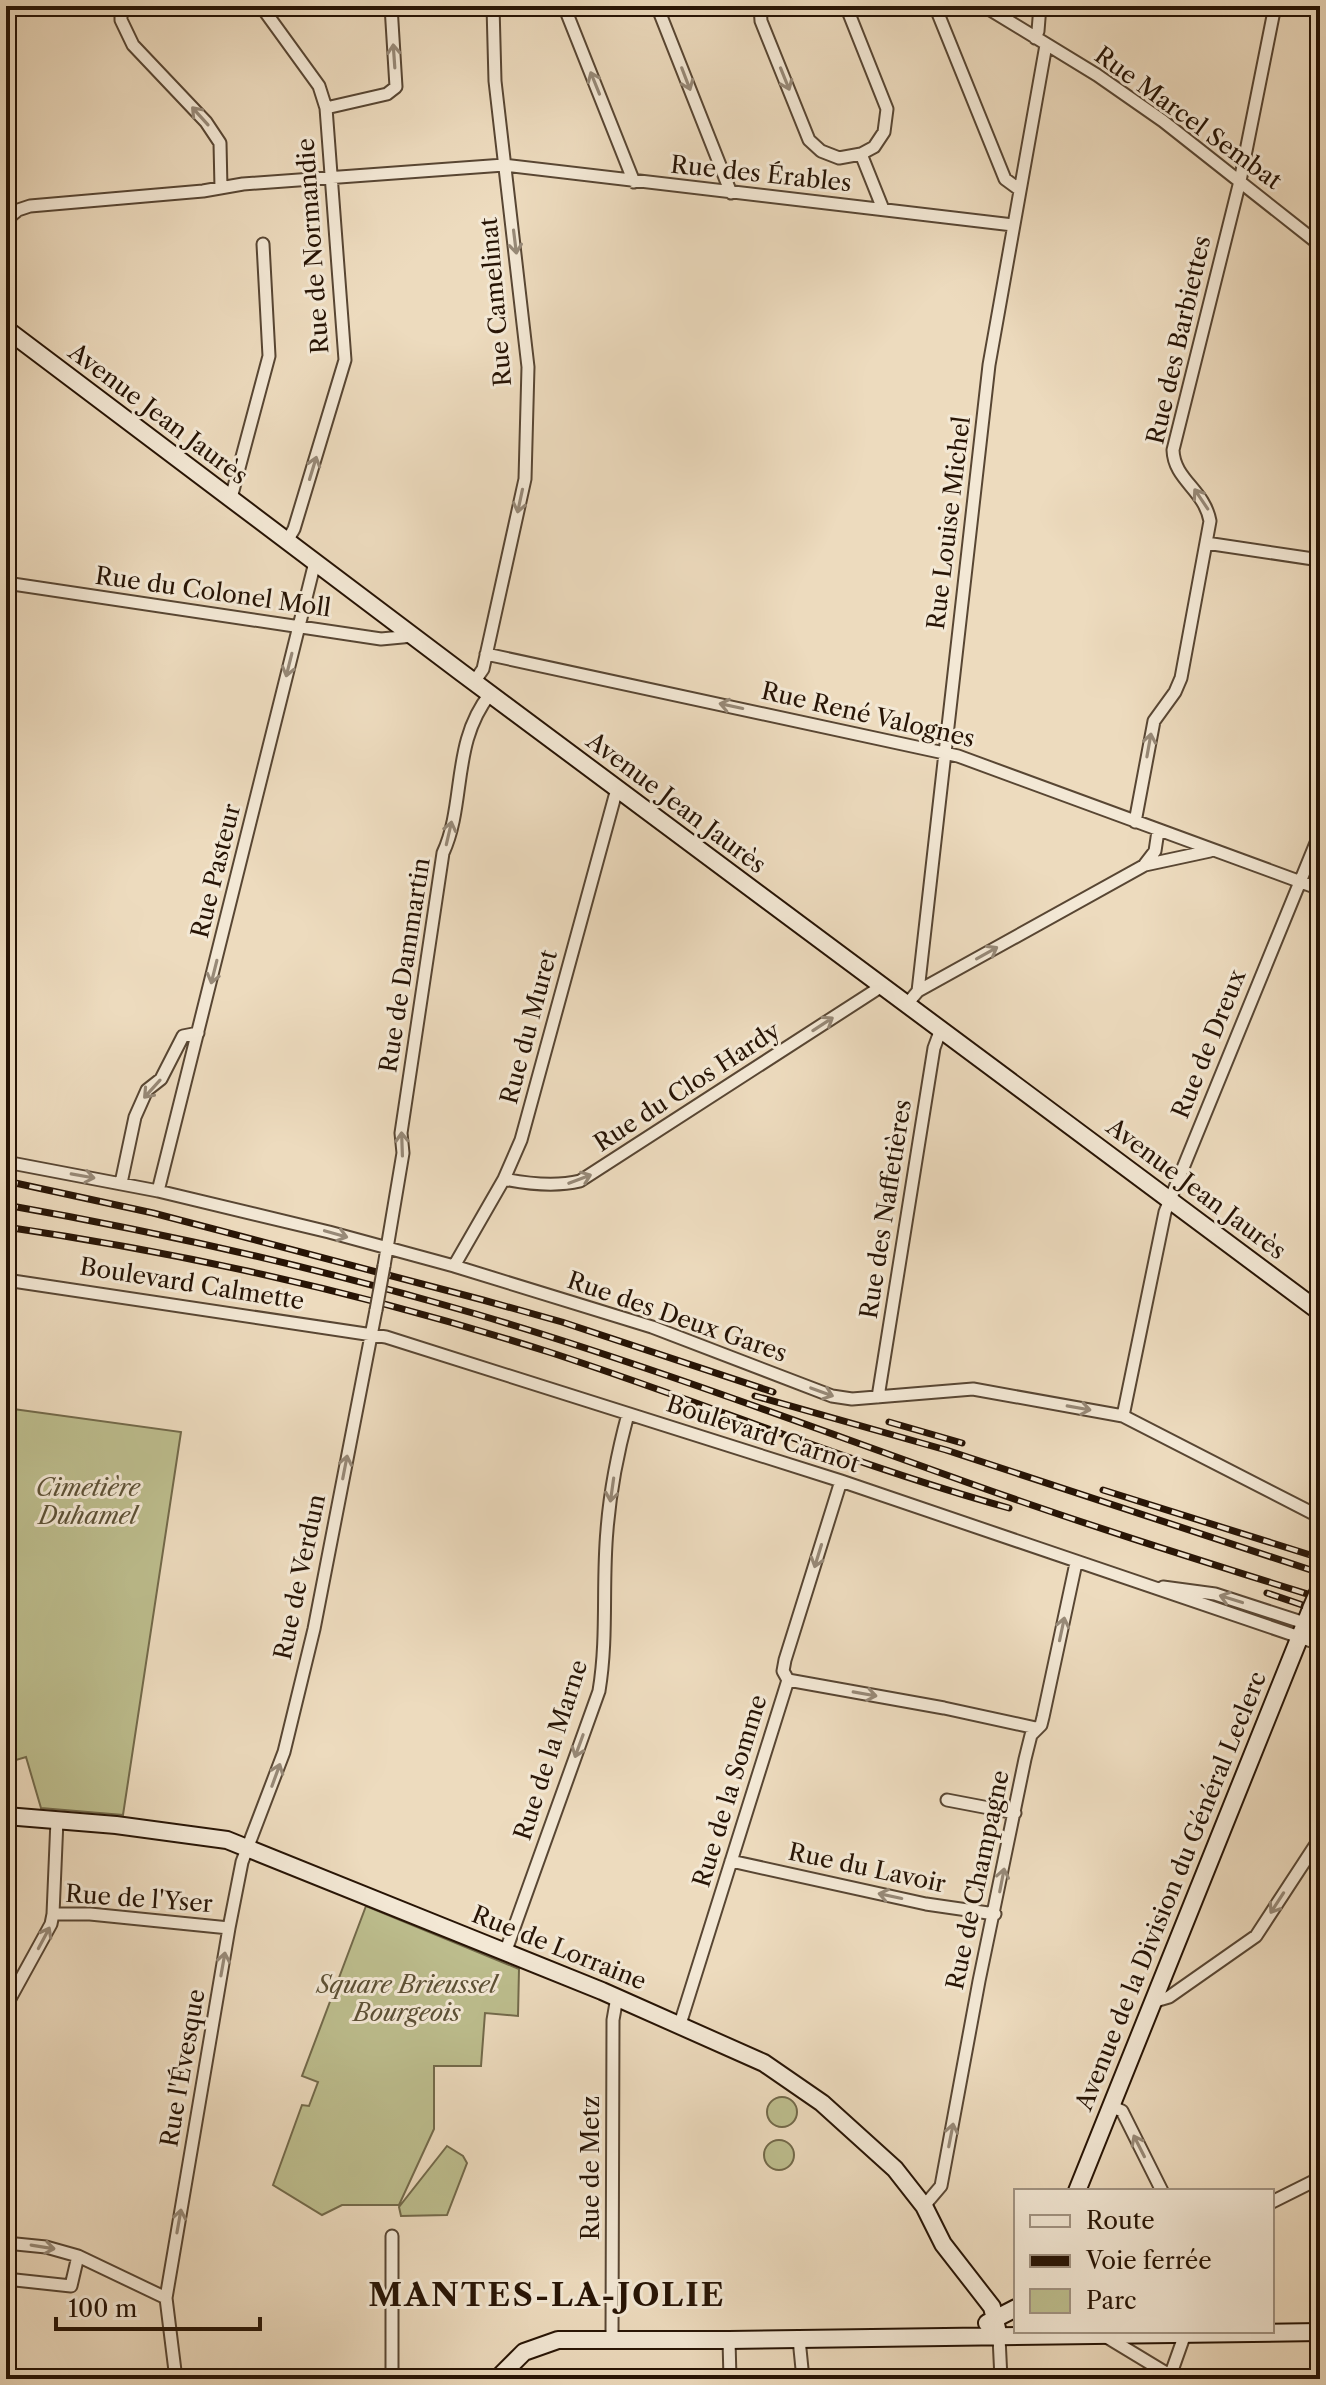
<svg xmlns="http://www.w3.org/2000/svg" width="1326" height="2385" font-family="'Libre Caslon Text',serif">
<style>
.green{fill:#bdbe8e;stroke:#72694a;stroke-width:2}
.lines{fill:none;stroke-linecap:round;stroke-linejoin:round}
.street-casing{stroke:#584633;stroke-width:15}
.secondary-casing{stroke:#271405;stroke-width:20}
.street{stroke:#f3e8d5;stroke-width:11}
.secondary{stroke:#f3e8d5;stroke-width:16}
.rail-casing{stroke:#271405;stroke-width:7}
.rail{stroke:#f3e8d5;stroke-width:4;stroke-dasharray:12;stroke-linecap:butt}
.street-bridge-casing{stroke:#584633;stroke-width:15;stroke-linecap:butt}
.secondary-bridge-casing{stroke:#271405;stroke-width:20;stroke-linecap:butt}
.street-bridge{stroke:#f3e8d5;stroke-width:11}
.secondary-bridge{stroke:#f3e8d5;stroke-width:16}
.oneway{stroke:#978977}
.labels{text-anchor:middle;stroke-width:6;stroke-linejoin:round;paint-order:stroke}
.street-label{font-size:24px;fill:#271405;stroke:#f3e8d5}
.park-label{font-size:24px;font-style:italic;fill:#5c5035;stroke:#f3e8d5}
.district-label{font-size:32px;font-weight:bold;letter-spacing:2px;fill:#271405;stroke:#f3e8d5}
</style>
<rect width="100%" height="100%" fill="#eddbbe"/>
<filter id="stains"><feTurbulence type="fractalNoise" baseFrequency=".0025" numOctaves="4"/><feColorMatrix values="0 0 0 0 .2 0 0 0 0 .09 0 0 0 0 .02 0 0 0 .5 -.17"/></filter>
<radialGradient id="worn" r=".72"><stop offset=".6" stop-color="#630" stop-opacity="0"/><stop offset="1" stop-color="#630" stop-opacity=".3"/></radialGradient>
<path class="green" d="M6,1408L181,1432L123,1815L41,1808L26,1757L6,1763Z
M366,1906L519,1969L518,2016L485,2013L481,2066H434V2129L399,2205H342L322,2215L273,2185L302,2105L309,2106L318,2082L302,2076Z
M767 2112a15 15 0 1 1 30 0a15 15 0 1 1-30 0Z
M764 2155a15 15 0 1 1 30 0a15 15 0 1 1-30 0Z
M447,2146L463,2156L467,2163L447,2215L401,2216L399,2207Z"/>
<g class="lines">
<g class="street-casing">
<path id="street" d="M121,6V20L133,45L206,122L220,143L221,188
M261,6L319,86L326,108L345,360L294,529L287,541
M564,6L634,182
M657,6L731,193
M760,6L761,21L809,140L821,151L839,158L861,154L874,147L884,132L887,109L846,6
M935,6L1005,179L1020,190
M984,6L1097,75L1163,121L1320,245
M1035,38L1038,31L1040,6
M326,108L387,94L396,87L391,6
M861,154L883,209
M6,220L18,210L30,206L203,191L243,184L504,165L1013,225
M231,498L269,356L263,244
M1206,543L1320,560
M6,583L381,639L413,636
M486,654L958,756L1320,889
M474,682L483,669L525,479L528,367L495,81L493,6
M1135,822L1154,721L1175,692L1181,678L1210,521C1204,489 1174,480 1173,450L1240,181L1275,6
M1145,864L1155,851L1158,831
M918,991L1145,865L1210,851
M907,1004L918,991L989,365L1046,45
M6,1162L158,1191L329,1232L454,1266L652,1327L832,1396L852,1399L973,1389L1123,1416L1320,1517
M504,1179C529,1184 555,1187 580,1181L882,986
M121,1183L135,1117L147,1090L161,1079L183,1036L198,1033
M158,1191L315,562
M384,1266L403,1153L401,1133L443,853C466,803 451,743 490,694
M454,1266L504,1179L521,1140L615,796L619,790
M6,1280L386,1337L841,1481L1320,1644
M878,1397L934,1048L941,1029
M1123,1416L1165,1212L1320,833
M1163,1587L1215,1594L1320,1628
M788,1680L944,1708L1036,1728
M947,1800L1015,1813
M731,1861L926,1904L995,1914
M53,1914L57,1820
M505,1953L599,1691C608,1637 602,1584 607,1530C610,1491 618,1451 628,1414
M1152,2002L1169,1997L1256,1936L1320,1838
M6,2006L51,1924L53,1914H90L229,1928
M680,2024L788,1680L783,1671L785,1660L841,1481
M1111,2106L1122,2111L1162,2191
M1272,2202L1320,2178
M924,2206L941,2186L979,1981L1025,1759L1031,1735L1041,1725L1043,1717L1076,1563
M392,2236V2379
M6,2243L46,2247L78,2256L166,2298
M6,2279L71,2286L78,2256
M1105,2336L1176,2379
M999,2337L1001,2379
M612,2339L613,2020L617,1997
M799,2339L803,2379
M729,2340L730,2379
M176,2379L166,2298L229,1928L242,1862L284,1752L314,1629L376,1310
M1169,2379L1185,2334"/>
</g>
<g class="secondary-casing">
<path id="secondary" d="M6,329L462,673L1320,1312
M6,1816L116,1825L227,1840L602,1991L764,2063L822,2103L895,2169L924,2206L943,2244L992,2307L999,2337
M1077,2191L1311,1609
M987,2323L1016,2308
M497,2379L524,2352L558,2340H729L1320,2332"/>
</g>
<use href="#street" class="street"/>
<use href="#secondary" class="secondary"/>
<g class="rail-casing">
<path id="rail" d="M6,1181L153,1213L483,1300L562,1322L773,1392
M6,1205C165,1233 322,1269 476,1314C642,1363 803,1424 966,1482C1083,1524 1202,1561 1320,1598
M6,1227C191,1254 374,1296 552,1353C705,1403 854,1465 1009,1508
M755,1396L946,1450L1320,1573
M889,1422L962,1443
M1103,1490L1320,1558
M1267,1593L1320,1611"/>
</g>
<use href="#rail" class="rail"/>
<g class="street-bridge-casing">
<path id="street-bridge" d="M376,1310L384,1266"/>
</g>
<g class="secondary-bridge-casing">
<path id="secondary-bridge" d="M1311,1609L1320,1588"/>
</g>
<use href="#street-bridge" class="street-bridge"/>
<use href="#secondary-bridge" class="secondary-bridge"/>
</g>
<defs><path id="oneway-shaft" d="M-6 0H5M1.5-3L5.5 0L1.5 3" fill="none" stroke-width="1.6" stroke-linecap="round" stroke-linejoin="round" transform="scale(2)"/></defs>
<g class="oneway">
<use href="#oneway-shaft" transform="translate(394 56) rotate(-94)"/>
<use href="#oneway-shaft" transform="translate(686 79) rotate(69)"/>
<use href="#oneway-shaft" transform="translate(785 79) rotate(68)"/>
<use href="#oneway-shaft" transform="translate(595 83) rotate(-112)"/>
<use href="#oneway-shaft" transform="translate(200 116) rotate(-132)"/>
<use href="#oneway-shaft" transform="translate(515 242) rotate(83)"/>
<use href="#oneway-shaft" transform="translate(313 468) rotate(-73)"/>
<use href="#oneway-shaft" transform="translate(1201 499) rotate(-124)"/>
<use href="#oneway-shaft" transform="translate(520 501) rotate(102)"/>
<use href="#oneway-shaft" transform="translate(289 665) rotate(104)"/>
<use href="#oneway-shaft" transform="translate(731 706) rotate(-168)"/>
<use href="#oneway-shaft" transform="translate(1149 745) rotate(-80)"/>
<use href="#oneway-shaft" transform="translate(449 833) rotate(-77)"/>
<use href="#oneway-shaft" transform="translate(987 953) rotate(-29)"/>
<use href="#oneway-shaft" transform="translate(214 972) rotate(104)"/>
<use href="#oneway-shaft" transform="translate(823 1024) rotate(-33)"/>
<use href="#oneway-shaft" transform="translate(152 1089) rotate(132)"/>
<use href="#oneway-shaft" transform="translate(402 1144) rotate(-92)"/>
<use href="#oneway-shaft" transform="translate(83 1176) rotate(10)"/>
<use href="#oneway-shaft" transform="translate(580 1179) rotate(-21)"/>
<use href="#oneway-shaft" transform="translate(336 1234) rotate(16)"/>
<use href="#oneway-shaft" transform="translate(822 1392) rotate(20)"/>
<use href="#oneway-shaft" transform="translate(1079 1408) rotate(10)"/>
<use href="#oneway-shaft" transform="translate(345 1467) rotate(-79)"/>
<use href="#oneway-shaft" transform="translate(612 1490) rotate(98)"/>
<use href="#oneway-shaft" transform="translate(818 1556) rotate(107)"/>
<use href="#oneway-shaft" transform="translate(1231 1599) rotate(-163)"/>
<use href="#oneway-shaft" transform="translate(1062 1629) rotate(-78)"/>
<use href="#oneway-shaft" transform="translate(865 1694) rotate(10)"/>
<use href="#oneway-shaft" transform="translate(579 1746) rotate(110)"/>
<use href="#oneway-shaft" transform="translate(276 1775) rotate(-70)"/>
<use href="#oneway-shaft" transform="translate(1002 1880) rotate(-79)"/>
<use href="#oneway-shaft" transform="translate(890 1896) rotate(-168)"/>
<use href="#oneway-shaft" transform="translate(1277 1903) rotate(123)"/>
<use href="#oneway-shaft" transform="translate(44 1938) rotate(-62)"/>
<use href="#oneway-shaft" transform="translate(223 1964) rotate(-80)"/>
<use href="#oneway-shaft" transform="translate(951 2135) rotate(-79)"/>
<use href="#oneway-shaft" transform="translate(1139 2146) rotate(-117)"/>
<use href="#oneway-shaft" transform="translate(179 2221) rotate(-80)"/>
<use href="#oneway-shaft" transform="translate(43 2247) rotate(9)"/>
</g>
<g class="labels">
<g class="street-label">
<text transform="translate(1188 118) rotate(36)" y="8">Rue Marcel Sembat</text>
<text transform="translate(761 174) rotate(6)" y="8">Rue des Érables</text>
<text transform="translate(313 246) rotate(-94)" y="8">Rue de Normandie</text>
<text transform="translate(496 302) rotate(-95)" y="8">Rue Camelinat</text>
<text transform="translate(1179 340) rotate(-77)" y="8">Rue des Barbiettes</text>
<text transform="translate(158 414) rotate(37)" y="8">Avenue Jean Jaurès</text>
<text transform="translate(949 523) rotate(-83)" y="8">Rue Louise Michel</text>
<text transform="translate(213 592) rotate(8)" y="8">Rue du Colonel Moll</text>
<text transform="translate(868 715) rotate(13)" y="8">Rue René Valognes</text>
<text transform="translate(676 803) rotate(37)" y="8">Avenue Jean Jaurès</text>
<text transform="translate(216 871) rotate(-76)" y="8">Rue Pasteur</text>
<text transform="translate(405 965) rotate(-81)" y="8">Rue de Dammartin</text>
<text transform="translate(529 1027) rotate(-75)" y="8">Rue du Muret</text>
<text transform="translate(1209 1044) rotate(-68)" y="8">Rue de Dreux</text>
<text transform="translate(687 1087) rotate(-33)" y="8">Rue du Clos Hardy</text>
<text transform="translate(1196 1189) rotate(37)" y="8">Avenue Jean Jaurès</text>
<text transform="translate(886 1209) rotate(-81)" y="8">Rue des Naffetières</text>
<text transform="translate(192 1284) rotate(9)" y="8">Boulevard Calmette</text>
<text transform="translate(677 1317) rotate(19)" y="8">Rue des Deux Gares</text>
<text transform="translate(763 1434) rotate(18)" y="8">Boulevard Carnot</text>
<text transform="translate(300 1577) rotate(-78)" y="8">Rue de Verdun</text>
<text transform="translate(551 1750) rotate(-72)" y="8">Rue de la Marne</text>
<text transform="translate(730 1791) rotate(-73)" y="8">Rue de la Somme</text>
<text transform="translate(867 1868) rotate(12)" y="8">Rue du Lavoir</text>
<text transform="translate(978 1880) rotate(-78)" y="8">Rue de Champagne</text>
<text transform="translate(1171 1891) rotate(-68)" y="8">Avenue de la Division du Général Leclerc</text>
<text transform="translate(139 1899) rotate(4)" y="8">Rue de l'Yser</text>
<text transform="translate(559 1948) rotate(22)" y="8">Rue de Lorraine</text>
<text transform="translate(183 2068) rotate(-80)" y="8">Rue l'Évesque</text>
<text transform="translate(591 2168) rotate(-90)" y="8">Rue de Metz</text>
</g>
<g class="park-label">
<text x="88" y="1496">Cimetière<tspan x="88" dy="28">Duhamel</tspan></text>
<text x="407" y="1993">Square Brieussel<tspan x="407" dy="28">Bourgeois</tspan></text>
</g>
<g class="district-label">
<text x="547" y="2306">MANTES-LA-JOLIE</text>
</g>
</g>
<rect width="1326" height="2385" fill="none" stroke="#eddbbe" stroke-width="32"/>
<rect x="8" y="8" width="1310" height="2369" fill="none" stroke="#271405" stroke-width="4"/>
<rect x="16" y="16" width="1294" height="2353" fill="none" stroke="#271405" stroke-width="2"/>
<rect x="1014" y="2189" width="260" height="144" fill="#f3e8d5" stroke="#a19382" stroke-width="2"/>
<rect x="1030" y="2215" width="40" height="12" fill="#f3e8d5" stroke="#a19382" stroke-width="2"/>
<text x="1086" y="2229" font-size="24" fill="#271405">Route</text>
<rect x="1030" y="2255" width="40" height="12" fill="#271405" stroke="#a19382" stroke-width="2"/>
<text x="1086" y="2269" font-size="24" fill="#271405">Voie ferrée</text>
<rect x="1030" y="2289" width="40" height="24" fill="#bdbe8e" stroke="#a19382" stroke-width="2"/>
<text x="1086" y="2309" font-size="24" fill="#271405">Parc</text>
<path d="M56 2317v12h204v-12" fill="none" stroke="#271405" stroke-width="4"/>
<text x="68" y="2317" font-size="24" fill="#271405" stroke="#f3e8d5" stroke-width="6" paint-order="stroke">100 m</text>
<rect width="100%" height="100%" filter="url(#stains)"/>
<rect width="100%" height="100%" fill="url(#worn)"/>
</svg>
